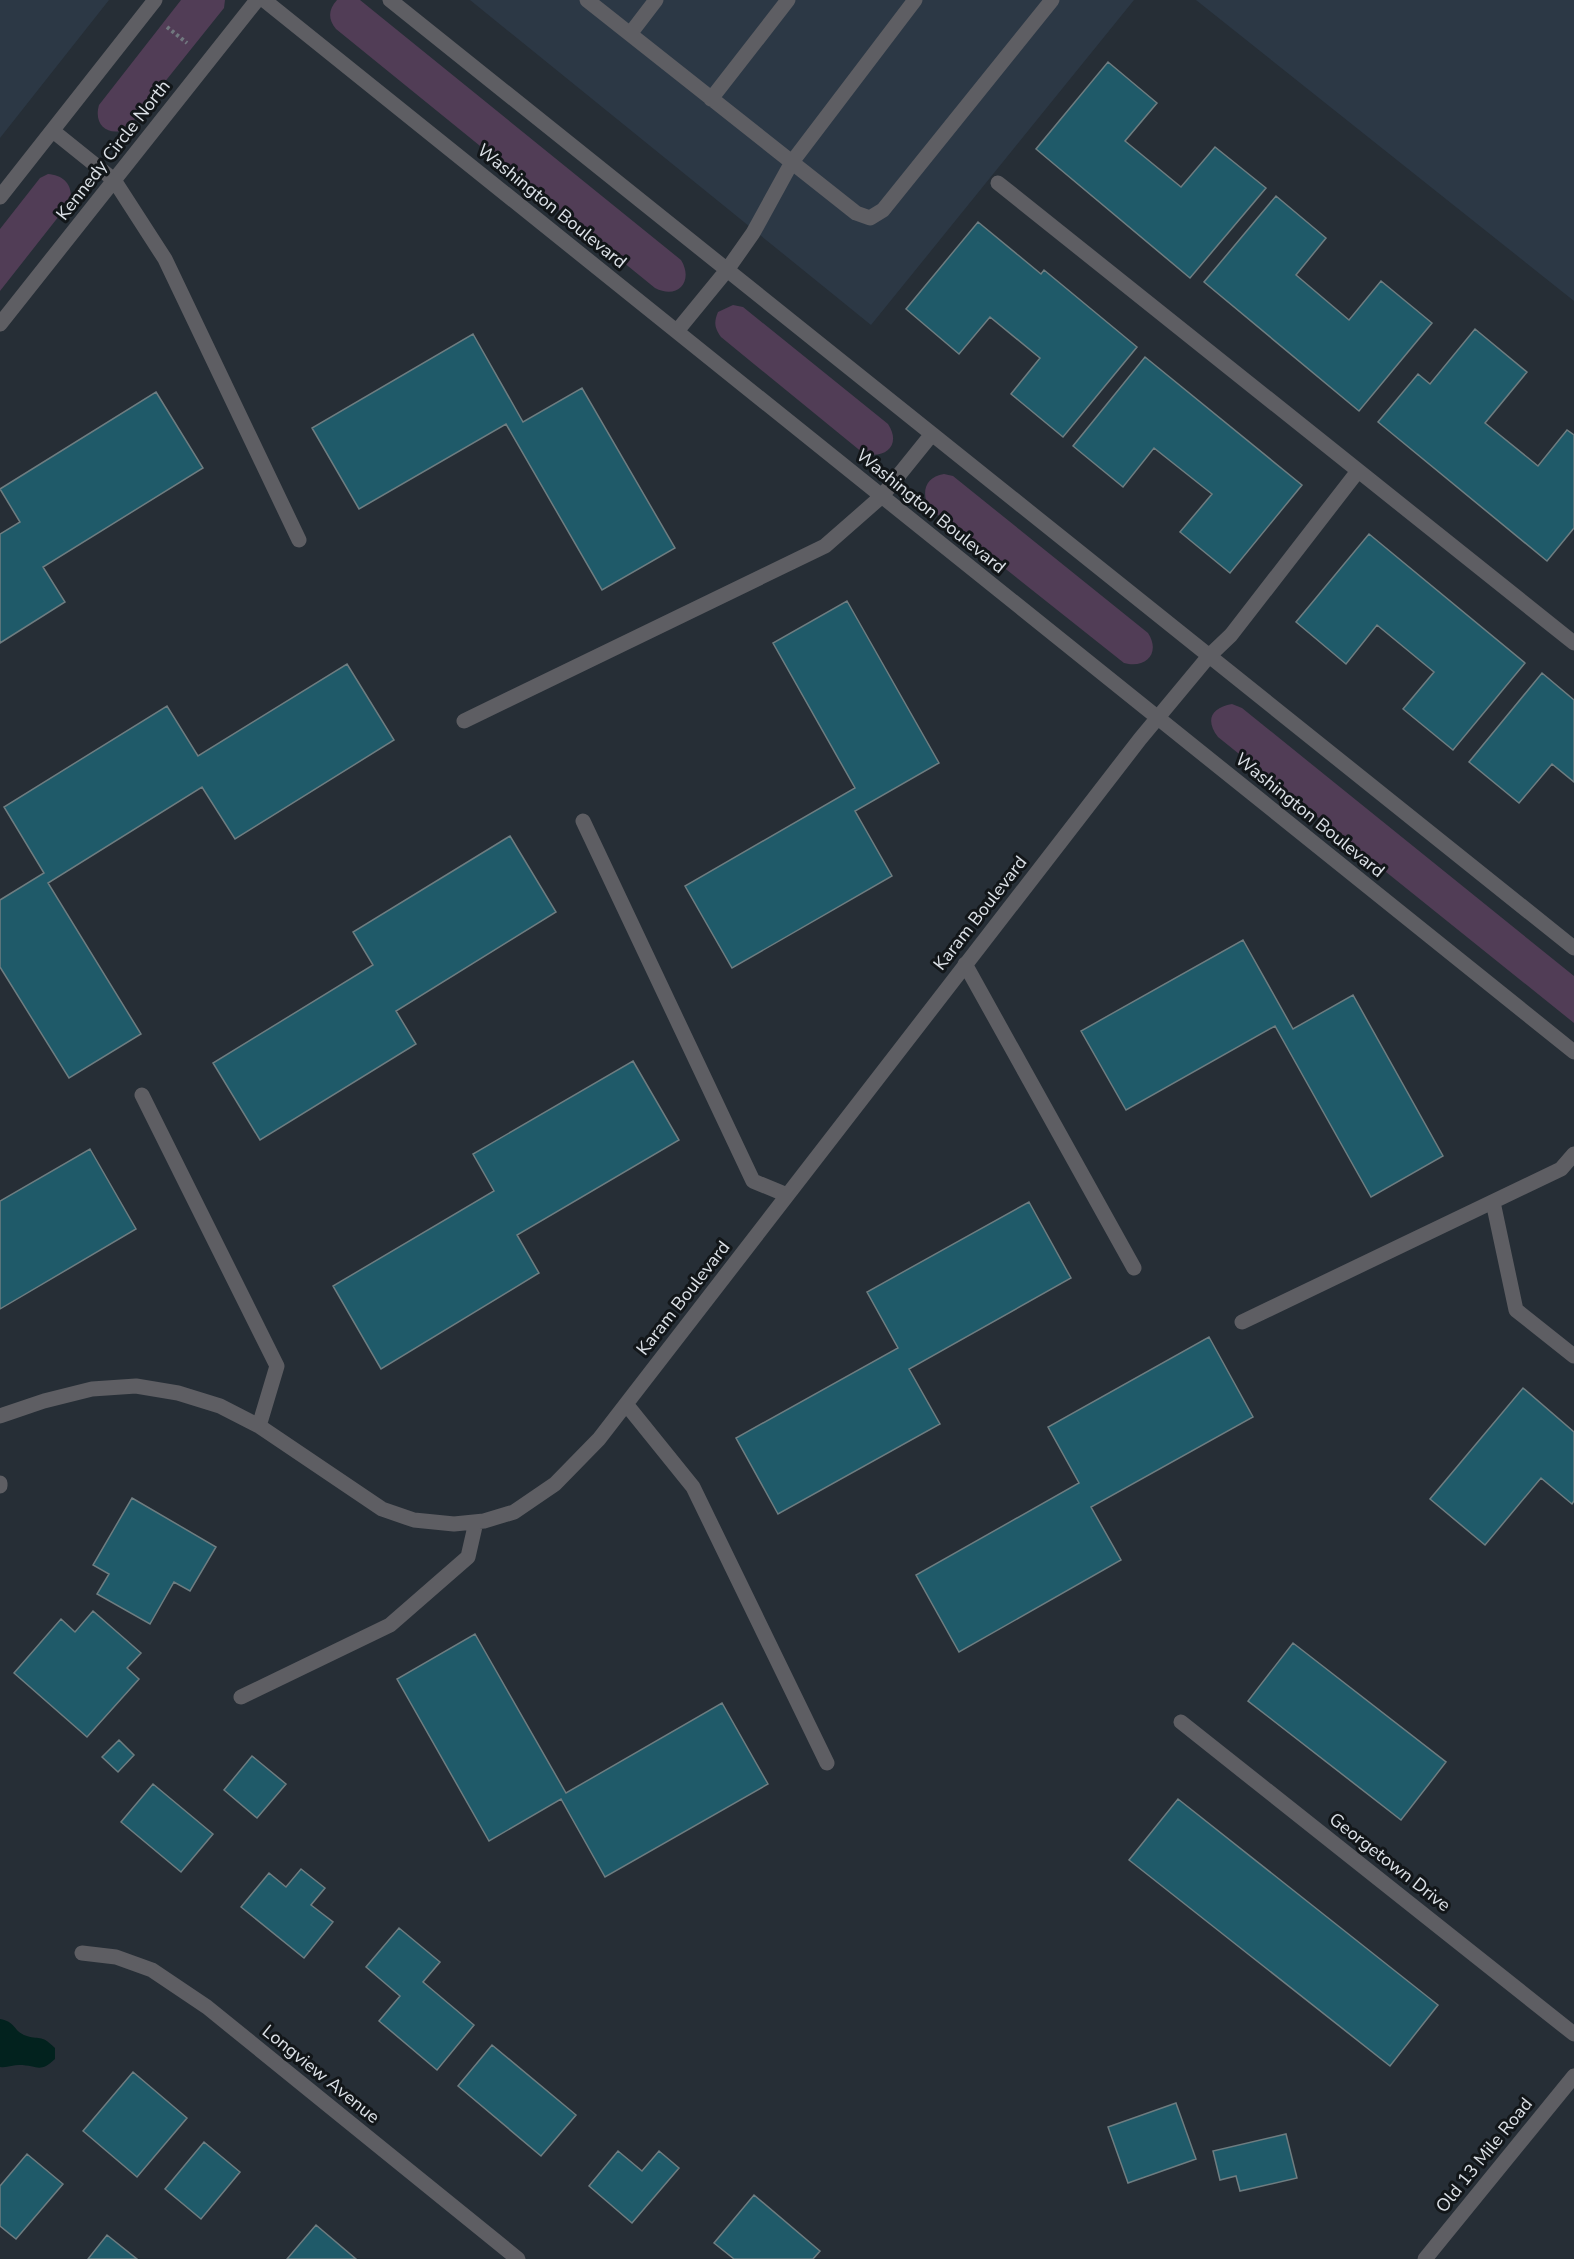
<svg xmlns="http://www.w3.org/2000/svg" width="1574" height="2259" font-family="'Nunito Sans',sans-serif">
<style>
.built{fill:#2c3845}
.green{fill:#513d56}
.water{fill:#02221e}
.building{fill:#1f5a69;stroke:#6e7d81;stroke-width:1.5}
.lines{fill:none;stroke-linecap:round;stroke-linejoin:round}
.path{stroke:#71787f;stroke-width:4;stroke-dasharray:3 3;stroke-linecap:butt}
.minor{stroke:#5e5e63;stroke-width:15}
.labels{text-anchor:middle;stroke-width:6;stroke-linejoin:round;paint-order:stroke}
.street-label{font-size:18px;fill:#dde2e8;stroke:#121619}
</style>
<rect width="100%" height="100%" fill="#262e36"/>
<path class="built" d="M0,0H109L0,138Z
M470,0H1134L871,325Z
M1196,0H1574V301Z"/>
<path class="green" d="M181,0H225L224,8L127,129C109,137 93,126 99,105Z
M337,0H360L681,260C694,281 678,300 655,288L336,29C328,19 328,10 337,0Z
M48,174C64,175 74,186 70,202L0,291V229L40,178Z
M733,305L743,307L888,424C902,445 885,460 863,453L721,337C714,327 714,322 718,312Z
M944,474L953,476L1148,633C1161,653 1146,669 1124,663L929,508C921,492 925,477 944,474Z
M1232,704L1242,708L1574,976V1023L1218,737C1205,720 1211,708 1232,704Z"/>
<path class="water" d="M0,2019C16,2022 13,2030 24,2035C40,2041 40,2033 55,2048V2059C39,2074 38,2065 19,2065C13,2065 7,2068 0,2067Z"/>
<path class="building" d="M1108,62L1157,103L1125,141L1181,187L1215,147L1266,188L1190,278L1036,149Z
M1276,196L1326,238L1296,275L1349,320L1381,281L1432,323L1359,411L1204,282Z
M978,222L1041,274L1044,270L1137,347L1063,437L1011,394L1040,358L990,317L959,354L906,309Z
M1475,329L1527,372L1485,423L1538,466L1567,430L1574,435V528L1547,561L1378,422L1418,374L1430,384Z
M473,334L523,422L582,388L675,548L602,590L506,424L359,509L312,428Z
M1145,357L1302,485L1230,573L1180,532L1212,494L1154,448L1123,487L1073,446Z
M156,392L203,468L43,567L65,602L0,643V534L20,522L0,489Z
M1369,534L1525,663L1453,750L1403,709L1434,672L1377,625L1346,664L1296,622Z
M847,601L939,763L855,811L892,876L732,968L685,886L855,788L773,643Z
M347,664L394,740L235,839L202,787L48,883L141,1034L69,1078L0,967V900L44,873L4,807L167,706L198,756Z
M1542,673L1574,700V782L1552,764L1519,803L1469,762Z
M510,836L556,912L396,1011L416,1044L260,1140L213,1063L373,965L353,932Z
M1243,940L1293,1029L1353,995L1443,1156L1371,1197L1275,1026L1126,1110L1081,1031Z
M633,1061L679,1140L517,1235L539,1273L381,1369L333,1286L494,1191L473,1154Z
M90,1149L136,1229L0,1309V1201Z
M1029,1202L1071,1278L909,1369L940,1424L778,1514L736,1438L898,1348L867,1292Z
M1209,1337L1253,1417L1091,1507L1121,1560L959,1652L916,1575L1079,1483L1048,1427Z
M1523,1388L1574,1432V1501L1572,1504L1541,1478L1485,1545L1430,1499Z
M132,1498L216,1547L190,1591L174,1582L150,1624L97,1594L109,1574L93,1565Z
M93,1611L141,1653L127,1668L139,1679L87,1737L14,1673L61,1619L75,1632Z
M475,1634L566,1793L722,1703L768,1784L605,1877L561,1799L489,1841L397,1679Z
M1293,1643L1446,1762L1401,1820L1248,1701Z
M119,1740L134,1755L118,1772L102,1757Z
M252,1756L286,1784L257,1818L224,1790Z
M153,1784L213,1834L181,1872L121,1822Z
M1178,1799L1438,2005L1390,2066L1129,1860Z
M301,1869L325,1888L311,1905L333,1922L304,1958L241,1907L269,1873L286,1887Z
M399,1928L440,1962L423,1982L474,2025L437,2070L379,2021L400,1996L366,1967Z
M492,2045L576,2115L541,2156L458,2086Z
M133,2072L187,2118L137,2177L83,2131Z
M1176,2103L1196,2159L1128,2183L1108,2127Z
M1286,2134L1297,2178L1240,2191L1236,2176L1220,2180L1213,2151Z
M204,2142L240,2172L201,2219L165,2189Z
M618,2151L642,2171L659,2151L679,2168L632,2223L589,2186Z
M27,2154L63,2184L16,2239L0,2226V2186Z
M754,2195L820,2251L813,2259H734L714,2243Z
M316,2225L356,2259H287Z
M107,2235L137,2259H88Z"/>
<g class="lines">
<path class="path" d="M167,27L187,43"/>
<path class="minor" d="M264,0L1574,1052
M390,0L1574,948
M587,0L856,213L870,218L883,210L1052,0
M630,34L656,0
M711,99L788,0
M53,131L114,180L165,259L299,540
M998,183L1574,643
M0,197L155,0
M0,324L257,0
M677,331L727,270L753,233L792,162L915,0
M464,721L825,546L882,496L932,434
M583,821L753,1181L787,1195
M965,964L1134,1268
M142,1095L277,1366L259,1426
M1493,1202L1516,1310L1574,1356
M1242,1322L1561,1169L1574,1154
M626,1404L693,1487L827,1763
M0,1416L44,1401L92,1389L136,1386L178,1393L220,1406L259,1426L382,1509L414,1520L454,1524L484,1521L514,1512L555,1484L599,1439L1140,739L1209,656L1231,635L1358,471
M0,1483V1486
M241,1697L390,1625L468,1557L476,1522
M1181,1722L1574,2034
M82,1953L116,1957L152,1970L207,2007L518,2259
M1425,2259L1574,2076"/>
</g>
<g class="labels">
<g class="street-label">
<text transform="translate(113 150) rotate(-52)" y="6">Kennedy Circle North</text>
<text transform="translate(552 206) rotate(39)" y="6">Washington Boulevard</text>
<text transform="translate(931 511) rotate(39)" y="6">Washington Boulevard</text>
<text transform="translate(1310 815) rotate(39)" y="6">Washington Boulevard</text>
<text transform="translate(980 913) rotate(-52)" y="6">Karam Boulevard</text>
<text transform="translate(683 1298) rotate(-52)" y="6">Karam Boulevard</text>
<text transform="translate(1390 1862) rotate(38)" y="6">Georgetown Drive</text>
<text transform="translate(321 2074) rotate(39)" y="6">Longview Avenue</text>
<text transform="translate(1484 2155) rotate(-51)" y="6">Old 13 Mile Road</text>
</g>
</g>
</svg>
